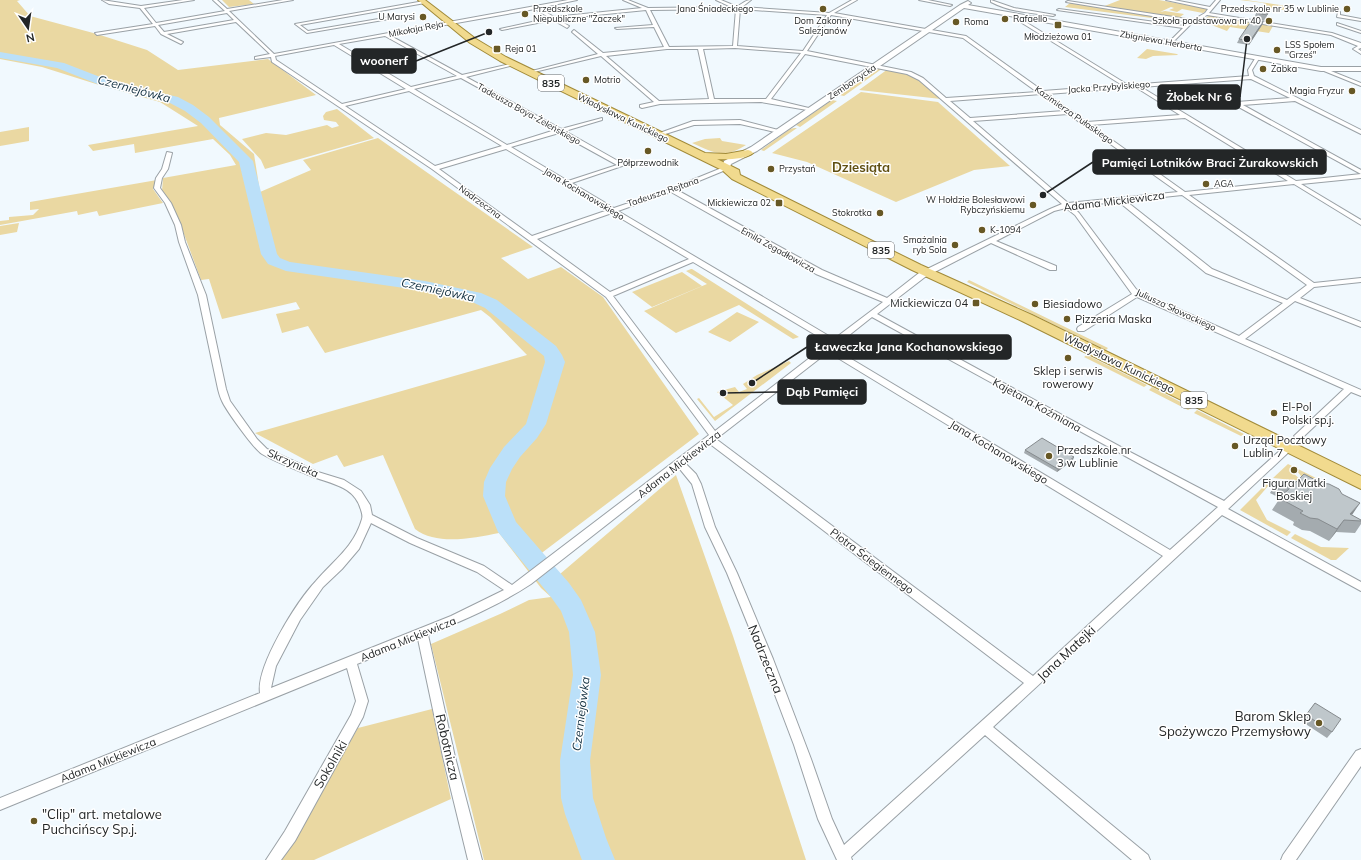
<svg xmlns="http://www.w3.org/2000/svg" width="1361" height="860" font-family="Mulish,sans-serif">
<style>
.green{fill:#ead8a2}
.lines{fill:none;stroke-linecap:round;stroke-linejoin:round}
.river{fill:#bbe0f9;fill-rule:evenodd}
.minor-casing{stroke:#9aa1a6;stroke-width:2}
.tertiary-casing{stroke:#9aa1a6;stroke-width:2}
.primary-casing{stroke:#a28b39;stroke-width:2}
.minor{fill:#fff;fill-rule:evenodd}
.tertiary{fill:#fff;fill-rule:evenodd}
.primary{fill:#f1da8e;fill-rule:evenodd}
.wall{fill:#a4abaf}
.shaded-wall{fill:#868b8e}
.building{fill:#bfc7cb;stroke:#868b8e}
.poi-dot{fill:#675825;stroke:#fff;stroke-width:1.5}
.labels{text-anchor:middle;stroke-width:3;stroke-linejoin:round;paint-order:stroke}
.far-poi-label{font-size:9px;fill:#232627;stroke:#fff;text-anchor:start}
.far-street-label{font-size:9px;fill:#232627;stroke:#fff}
.shield{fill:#fff;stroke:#656768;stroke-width:1}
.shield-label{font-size:10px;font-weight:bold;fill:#232627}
.street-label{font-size:11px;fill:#232627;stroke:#fff}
.poi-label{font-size:11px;fill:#232627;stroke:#fff;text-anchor:start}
.water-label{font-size:12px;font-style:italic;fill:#123041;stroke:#fff}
.far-district-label{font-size:13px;font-weight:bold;fill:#604f11;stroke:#fff}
.near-street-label{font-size:13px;fill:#232627;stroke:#fff}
.near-poi-label{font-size:13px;fill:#232627;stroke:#fff;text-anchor:end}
.leader{fill:none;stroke:#232627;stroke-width:1.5}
.callout-dot{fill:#232627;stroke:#fff;stroke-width:1.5}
.callout{fill:#232627;stroke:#232627;stroke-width:1.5}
.callout-label{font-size:12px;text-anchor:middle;font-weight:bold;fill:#fff}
</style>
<rect width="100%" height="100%" fill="#f1f9fe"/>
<path class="green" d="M0,0H20L17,1L30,16L97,34L147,50L178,70L268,59L316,95L219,118L220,125L254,154L260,192L311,170L303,160L378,138L533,247L501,258L528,279L561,267L603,297L699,434L539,555L560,574L676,475L733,636L806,860H484L431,644L500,614L529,600L551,597L541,588L499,533C473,538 437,546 415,529L383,455L344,467L337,455L313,464L255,433L527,355L490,317L481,310L325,353L308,326L282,333L276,314L300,309L296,302L222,319L209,279L201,280L181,226L162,191L163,178L236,165L230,155L213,139L135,153L134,144L93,151L88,145L198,126L160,102L96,84L42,67L0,59Z
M222,0H249L254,4L229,7Z
M1120,0H1159L1209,9L1203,13L1182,9L1177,12L1169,10L1174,8L1171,7L1160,12L1165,11L1184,14L1180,17L1188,20L1202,21L1210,15L1273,26L1269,33L1230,27L1227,31L1209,24H1199L1065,7L1070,3L1102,7Z
M1240,0H1246L1294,7L1291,11L1262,7L1264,3Z
M1147,49L1177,54L1178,55L1153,56L1146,59L1137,58Z
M883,68L844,96L839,95L877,69Z
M888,69L915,77L941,99L859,90Z
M861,92L938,102L1010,166L974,170L896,202L807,162L772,153Z
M832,100L837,101L800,127L796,125Z
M337,109L374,138L265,169L261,160L242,139L266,133L286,135L327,125L332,128L339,126L336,122L324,120L323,116L326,112Z
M29,127V141L0,146V132Z
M794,128H797L764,151L761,150L790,129Z
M720,138L722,141L746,145C724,159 714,153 692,143L705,139Z
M157,180L153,189L163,203L99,216L97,211L78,215L77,211L0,225V221L9,220V217L33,215L39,209L30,210V202Z
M19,223L17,232L0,235V226Z
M691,269H692L799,337L793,339L739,305L676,333L644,311L707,284L686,271Z
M682,272L702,286L652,307L632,292Z
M969,280L1108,348L1106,350L967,282Z
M737,312L759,322L730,342L708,332Z
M1087,355L1147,385L1144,387L1084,357Z
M789,361L791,363L715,421L697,399L699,398L714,417L733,405L717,392L735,387L739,392L747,389L743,384L757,375Z
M1152,387L1192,408L1188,410L1149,390Z
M1197,410L1244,434L1241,436L1194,413Z
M1288,464L1318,479L1316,481H1305L1297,471L1292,472L1302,481L1273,478Z
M1266,484L1269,485L1256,500L1267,520L1291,532L1287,536L1240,510Z
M1295,534L1321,547L1349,548L1336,560H1331L1291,538Z
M432,709L451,799L314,860H279L358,728Z"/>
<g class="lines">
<path class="river" d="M0,52L64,63L113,82L178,97L193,105L209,117L253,161L277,254L280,258L290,262L425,281L481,293L497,300L556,346L562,355L565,362L546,424L537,438L520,457L512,469L506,482L505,496L516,522L569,583L581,600L595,632L601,675L590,761L593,798L606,838L615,860H582L565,814L561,798L560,761L573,675L569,632L561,611L551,597L498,532L483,496L484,482L490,468L504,447L526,424L545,362L544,356L485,308L470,301L425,291L286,271L268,264L261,254L239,162L201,123L185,111L170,103L105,87L57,68L0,58Z"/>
<g class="minor-casing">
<path id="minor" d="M102,0L141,6L183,0H194L144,8L156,23L225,11L213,0H217L227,9L283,0H293L229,11L274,54L568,0H577L539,8L554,17L642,8L623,0H628L648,8L731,7L716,0H721L733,5V7C740,7 744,0 751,0L742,7L829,13L852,0H857L834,13L966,36L1043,91L1122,85L1022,23L1019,20L1021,16H1023L1024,21L1128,85L1249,76L1248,70L1256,57H1260L1252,70L1254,76L1361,130V134L1295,101L1243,105L1361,170V174L1235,105V103L1237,102L1290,98L1251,79L1141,87L1296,181L1361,174V178L1301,184L1361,220V225L1294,184L1189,195L1314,283L1361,278V282L1314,287L1300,298L1361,322V327L1295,301L1245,339L1361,390V396L1351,392L1302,438H1296L1294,436L1344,389L1137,297L1084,331H1078L1077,329L1078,327L1132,294L1075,215L1066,208L1054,211L996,241L1056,266V270H1050L991,243L925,277L877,314L1130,452L1224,501L1286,445H1292L1294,447L1292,449L1228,509L1361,582V591L1222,515L993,727L1148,855L1150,860H1132L985,735L851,857L852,860H837L818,819L794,745L753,637L727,573L705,527L692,484L679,468L531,584C499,605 464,620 428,635L455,757L482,860H468L443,757L418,639L357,664L368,701L363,717L295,841L281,860H266L285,831L351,715L356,701L347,668L0,810V798L260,693C256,666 297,601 316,581C334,560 354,547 362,519C363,516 362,513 361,510C355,486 331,484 311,476C297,470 275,462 262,454C253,448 226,410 222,401C220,397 219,393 218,389L198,295L179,242L175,225L165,203L154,188L156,178L162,169L167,152L172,153L168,169L162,178L160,188L171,203L181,225L185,242L206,295L226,389L230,401L257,439L267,449L318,472L344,480L361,491L370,505L372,515L417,538L484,566L512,585L709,435L606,297L432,169L272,62L271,57L255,59V57L270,54L236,22L167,34L183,42L181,44L161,34L155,26L97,35L95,33L153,24L140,8L109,4ZM535,9L550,18L500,29L502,30L553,20L567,28L569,26L557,19L646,10L653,25L615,28L617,29L654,27L664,47L603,53L574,30L572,32L598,54L528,72L530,73L601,56L654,102L640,105V107L642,108L660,104L761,102L813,111V109L771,99L805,54L907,74L919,80L1062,204L1050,209L919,273L887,298L822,270L677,190L728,169V167H724L670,189L614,208L572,183L625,165L565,131L602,120V118L561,129L466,77L514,65V63L462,75L389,35ZM736,9L733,46L669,47L650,10ZM740,9L827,15L803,51L737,46ZM227,13L234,20L164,32L158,25ZM831,15L963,38L1037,92L946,98L923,78L911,72L807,51ZM385,36L457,76L411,87L339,44ZM334,45L406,89L342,104L276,60L275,56ZM735,48L801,53L766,99H714L703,49ZM667,49H698L709,99L659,101L606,56ZM461,78L555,130L507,145L414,89ZM1129,88H1137L1180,115L1087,122L1047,94ZM409,91L502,146L435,166L345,106ZM1041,94L1064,111L970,118L950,101ZM1068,114L1178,192L1068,203L973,121ZM1185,118L1288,181L1185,192L1091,125ZM559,133L617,165L568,181L511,147ZM506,149L608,210L532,236L439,169ZM671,192L816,274L883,302L834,339L618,211ZM1182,195L1307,285L1287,300L1212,269L1126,201ZM1119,202L1206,273L1283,303L1239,336L1140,292L1136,289L1079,213L1072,206ZM612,213L689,259L610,292L537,239ZM693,262L829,343L715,431L613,296ZM872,317L1218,507L1170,550L833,348ZM828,352L1163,556L1033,676L716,439ZM710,444L1024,683L844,845L832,819L811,759L773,659L737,573L715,527L701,484L696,474L685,463ZM371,523L410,543L477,572L504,590L451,616L271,688L276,666L300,620L323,587L342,569L359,549Z
M919,0H928L952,5L950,6Z
M991,0L1014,8L1055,15L1053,16C1032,13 1010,12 991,2Z
M1166,0H1174L1210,7L1216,0H1220L1209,13L1332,33L1361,43V48L1358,49L1361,51V54L1353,49L1358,46L1331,35L1207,15L1191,24L1171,44L1169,42L1183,28L1057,10L1059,9L1185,26L1189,22L1066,2L1068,1L1193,20L1205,13L1208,9Z
M424,1L425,3L300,25L308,31L396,16L395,18L307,33L295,24Z
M1338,12H1340V15L1361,19V21L1337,17Z
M1337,23L1361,31V33L1337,25Z
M1326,69L1361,83V86L1324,71V70Z
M740,120L782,131L779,133L740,124L694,125L659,136L654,135L693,121Z
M1361,749V766L1296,860H1281L1283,855L1356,751Z"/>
</g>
<g class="tertiary-casing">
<path id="tertiary" d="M968,1L971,3L968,5L1321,67H1361V71H1321L964,8L757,151L731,164L729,170H723L722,168L724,161L751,147L960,5Z"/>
</g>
<g class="primary-casing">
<path id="primary" d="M418,0H425L476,39L506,57L705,153L726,154L748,150L751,151L753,153C747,159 726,160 717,159L739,170L740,175L921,265L1032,315L1361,476V489L1022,321L912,270L732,179L722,170L500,61L470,43Z"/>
</g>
<use href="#minor" class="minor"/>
<use href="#tertiary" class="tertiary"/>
<use href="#primary" class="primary"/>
</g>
<path class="wall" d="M1256,13H1268L1265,21L1254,19Z
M1263,22L1262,25L1249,45L1237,43L1239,39Z
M1025,450L1073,460L1057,472L1024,453Z
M1277,481L1352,515L1361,520V524L1355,533L1336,532L1329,541L1310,531L1302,530L1293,525L1294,522L1272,510L1280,498L1270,493Z
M1315,703L1332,732L1327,738L1301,721Z"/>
<path class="shaded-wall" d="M1263,22L1262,25L1249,45L1250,41Z
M1074,457L1073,460L1057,472L1058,469Z
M1360,503L1352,515L1350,514Z
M1344,520L1336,532L1329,541L1337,529Z"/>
<path class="building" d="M1258,12L1268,13L1267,15L1256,13Z
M1252,20L1263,22L1250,41L1239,39Z
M1042,438L1074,457L1058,469L1025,450Z
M1304,474L1321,483L1329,484L1339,489L1342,494L1360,503L1350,514L1361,520V521L1344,520L1337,529L1318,519L1310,518L1300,513L1303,511L1279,498L1290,488L1277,481L1296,482Z
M1315,703L1341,719L1332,732L1306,715Z"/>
<g class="poi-dot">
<circle cx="823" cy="9" r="4"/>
<circle cx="1347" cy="9" r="4"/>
<circle cx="525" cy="14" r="4"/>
<circle cx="423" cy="17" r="4"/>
<circle cx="1005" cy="19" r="4"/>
<circle cx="1269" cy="21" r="4"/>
<circle cx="956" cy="22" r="4"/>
<rect x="1054" y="21" width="8" height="8" rx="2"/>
<rect x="493" y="45" width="8" height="8" rx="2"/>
<circle cx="1277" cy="50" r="4"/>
<circle cx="1263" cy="69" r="4"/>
<circle cx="586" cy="80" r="4"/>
<circle cx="1352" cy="91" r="4"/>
<circle cx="648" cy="151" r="4"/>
<circle cx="771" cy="169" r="4"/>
<circle cx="1206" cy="184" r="4"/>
<rect x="775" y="199" width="8" height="8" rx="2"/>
<circle cx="1033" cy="205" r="4"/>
<circle cx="880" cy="213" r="4"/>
<circle cx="982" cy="230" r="4"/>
<circle cx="955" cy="245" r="4"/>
<rect x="972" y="299" width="8" height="8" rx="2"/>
<circle cx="1035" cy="304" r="4"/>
<circle cx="1067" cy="319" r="4"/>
<circle cx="1068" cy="358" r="4"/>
<circle cx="1274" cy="413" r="4"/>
<circle cx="1235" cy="446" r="4"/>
<circle cx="1049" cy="456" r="4"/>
<circle cx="1294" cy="470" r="4"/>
<circle cx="1319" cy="723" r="4"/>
<circle cx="34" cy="821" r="4"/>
</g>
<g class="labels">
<g class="far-poi-label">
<text x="533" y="12">Przedszkole<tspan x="533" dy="10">Niepubliczne "Żaczek"</tspan></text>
<text x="1339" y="12" text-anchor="end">Przedszkole nr 35 w Lublinie</text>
<text x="415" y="20" text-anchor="end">U Marysi</text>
<text x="1013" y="22">Rafaello</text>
<text x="823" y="24" text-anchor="middle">Dom Zakonny<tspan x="823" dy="10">Salezjanów</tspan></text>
<text x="1261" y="24" text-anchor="end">Szkoła podstawowa nr 40</text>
<text x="964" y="25">Roma</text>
<text x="1058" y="40" text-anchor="middle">Młodzieżowa 01</text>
<text x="1285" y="48">LSS Społem<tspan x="1285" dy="10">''Grześ"</tspan></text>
<text x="505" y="52">Reja 01</text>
<text x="1271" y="72">Żabka</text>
<text x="594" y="83">Motrio</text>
<text x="1344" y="94" text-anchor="end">Magia Fryzur</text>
<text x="648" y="166" text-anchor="middle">Półprzewodnik</text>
<text x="779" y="172">Przystań</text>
<text x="1214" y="187">AGA</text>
<text x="1025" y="203" text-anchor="end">W Hołdzie Bolesławowi<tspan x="1025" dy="10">Rybczyńskiemu</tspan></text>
<text x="771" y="206" text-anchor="end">Mickiewicza 02</text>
<text x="872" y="216" text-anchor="end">Stokrotka</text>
<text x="990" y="233">K-1094</text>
<text x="947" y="243" text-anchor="end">Smażalnia<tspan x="947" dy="10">ryb Sola</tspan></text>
</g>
<g class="far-street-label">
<text x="715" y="12">Jana Śniadeckiego</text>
<text transform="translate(416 29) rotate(-11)" y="3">Mikołaja Reja</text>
<text transform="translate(1161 41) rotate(10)" y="3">Zbigniewa Herberta</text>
<text transform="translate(852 82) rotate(-34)" y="3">Zemborzycka</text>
<text transform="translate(1109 87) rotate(-4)" y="3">Jacka Przybylskiego</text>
<text transform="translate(529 114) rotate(29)" y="3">Tadeusza Boya-Żeleńskiego</text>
<text transform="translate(1074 115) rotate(35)" y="3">Kazimierza Pułaskiego</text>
<text transform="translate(623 118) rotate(26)" y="3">Władysława Kunickiego</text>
<text transform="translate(663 192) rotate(-19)" y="3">Tadeusza Rejtana</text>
<text transform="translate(584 194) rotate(31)" y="3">Jana Kochanowskiego</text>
<text transform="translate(480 202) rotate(36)" y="3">Nadrzeczna</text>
<text transform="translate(778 250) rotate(29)" y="3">Emila Zegadłowicza</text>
<text transform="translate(1176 310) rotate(25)" y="3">Juliusza Słowackiego</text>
</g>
<g class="shield">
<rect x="538" y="75" width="26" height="16" rx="3"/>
<rect x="868" y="242" width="26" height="16" rx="3"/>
<rect x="1181" y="392" width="26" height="16" rx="3"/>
</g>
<g class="shield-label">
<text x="551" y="87">835</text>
<text x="881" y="254">835</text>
<text x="1194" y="404">835</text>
</g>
<g class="street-label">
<text transform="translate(1114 201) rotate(-7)" y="4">Adama Mickiewicza</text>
<text transform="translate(1119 363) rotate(26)" y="4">Władysława Kunickiego</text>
<text transform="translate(1037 405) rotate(29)" y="4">Kajetana Koźmiana</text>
<text transform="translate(999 452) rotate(31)" y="4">Jana Kochanowskiego</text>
<text transform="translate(293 463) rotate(24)" y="4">Skrzynicka</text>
<text transform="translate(679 464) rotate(-38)" y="4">Adama Mickiewicza</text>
<text transform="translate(872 561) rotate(37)" y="4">Piotra Ściegiennego</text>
<text transform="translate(408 639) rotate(-22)" y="4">Adama Mickiewicza</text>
<text transform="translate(108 760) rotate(-22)" y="4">Adama Mickiewicza</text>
</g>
<g class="poi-label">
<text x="968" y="307" text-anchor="end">Mickiewicza 04</text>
<text x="1043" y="308">Biesiadowo</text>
<text x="1075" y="323">Pizzeria Maska</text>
<text x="1068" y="375" text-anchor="middle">Sklep i serwis<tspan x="1068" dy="13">rowerowy</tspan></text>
<text x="1282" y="411">El-Pol<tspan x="1282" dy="13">Polski sp.j.</tspan></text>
<text x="1243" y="444">Urząd Pocztowy<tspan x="1243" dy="13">Lublin 7</tspan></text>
<text x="1057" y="454">Przedszkole nr<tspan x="1057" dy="13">3 w Lublinie</tspan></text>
<text x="1294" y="487" text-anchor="middle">Figura Matki<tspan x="1294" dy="13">Boskiej</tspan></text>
</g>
<g class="water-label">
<text transform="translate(134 89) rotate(15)" y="4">Czerniejówka</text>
<text transform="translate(438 290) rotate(12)" y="4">Czerniejówka</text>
<text transform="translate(581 714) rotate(-83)" y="4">Czerniejówka</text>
</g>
<g class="far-district-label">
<text x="861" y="172">Dziesiąta</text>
</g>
<g class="near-street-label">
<text transform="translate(1066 653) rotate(-43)" y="5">Jana Matejki</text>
<text transform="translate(766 659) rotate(68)" y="5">Nadrzeczna</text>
<text transform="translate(448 747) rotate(77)" y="5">Robotnicza</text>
<text transform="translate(330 764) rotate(-60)" y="5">Sokolniki</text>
</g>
<g class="near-poi-label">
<text x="1311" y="721">Barom Sklep<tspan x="1311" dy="15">Spożywczo Przemysłowy</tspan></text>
<text x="42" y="819" text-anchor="start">"Clip" art. metalowe<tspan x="42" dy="15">Puchcińscy Sp.j.</tspan></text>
</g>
</g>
<path class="leader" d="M489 32L416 61M1247 39L1240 97M1043 195L1093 162M752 383L807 347M723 393L778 392"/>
<g class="callout-dot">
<circle cx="489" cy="32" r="4"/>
<circle cx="1247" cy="39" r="4"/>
<circle cx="1043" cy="195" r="4"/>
<circle cx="752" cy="383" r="4"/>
<circle cx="723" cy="393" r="4"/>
</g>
<g class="callout">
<rect x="352" y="49" width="64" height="24" rx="4"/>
<rect x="1158" y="85" width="82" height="24" rx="4"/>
<rect x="1093" y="150" width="233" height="24" rx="4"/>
<rect x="807" y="335" width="204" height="24" rx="4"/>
<rect x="778" y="380" width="88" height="24" rx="4"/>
</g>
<g class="callout-label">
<text x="384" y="65">woonerf</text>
<text x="1199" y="101">Żłobek Nr 6</text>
<text x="1210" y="167">Pamięci Lotników Braci Żurakowskich</text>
<text x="909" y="351">Ławeczka Jana Kochanowskiego</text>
<text x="822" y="396">Dąb Pamięci</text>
</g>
<g transform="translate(28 28) rotate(167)" stroke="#ffffff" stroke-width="3" paint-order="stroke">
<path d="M0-3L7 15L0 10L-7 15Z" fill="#232627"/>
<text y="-6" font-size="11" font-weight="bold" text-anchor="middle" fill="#232627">N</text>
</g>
</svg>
